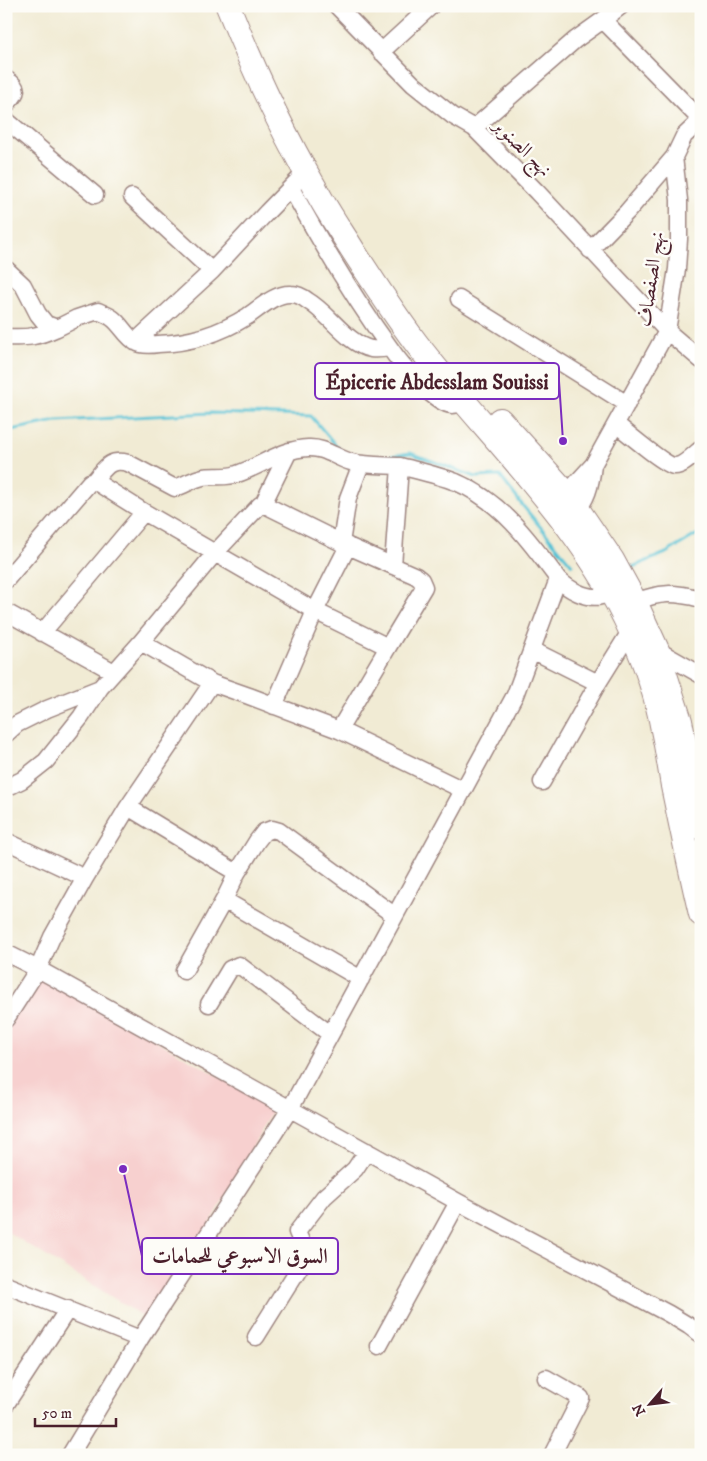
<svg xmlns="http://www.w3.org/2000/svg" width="707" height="1461" font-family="'IM FELL DW Pica',Amiri,serif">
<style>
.built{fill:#f7d0cf}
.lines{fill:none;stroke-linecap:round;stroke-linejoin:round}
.stream{stroke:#59c3d5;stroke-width:3}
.minor-casing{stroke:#9e8580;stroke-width:19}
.highway-casing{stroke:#9e8580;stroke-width:26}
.minor{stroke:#fff;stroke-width:16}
.highway{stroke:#fff;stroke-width:24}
.labels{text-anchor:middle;stroke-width:5;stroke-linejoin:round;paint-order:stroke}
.street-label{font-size:20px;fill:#4a1f2b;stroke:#fdfcf7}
.leader{fill:none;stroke:#7b2cbf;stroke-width:2}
.callout-dot{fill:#7b2cbf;stroke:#fdfcf7;stroke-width:2}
.callout{fill:#fdfcf7;stroke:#7b2cbf;stroke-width:2}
.callout-label{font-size:21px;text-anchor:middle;font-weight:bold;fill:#4a1f2b}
</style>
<rect width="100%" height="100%" fill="#fdfcf7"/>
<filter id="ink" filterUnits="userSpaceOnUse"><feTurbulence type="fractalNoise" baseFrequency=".02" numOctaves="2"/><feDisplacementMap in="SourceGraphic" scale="10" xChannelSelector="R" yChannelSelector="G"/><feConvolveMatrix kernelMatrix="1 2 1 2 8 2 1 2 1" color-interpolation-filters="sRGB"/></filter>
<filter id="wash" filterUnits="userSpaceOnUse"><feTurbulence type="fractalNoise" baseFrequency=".0096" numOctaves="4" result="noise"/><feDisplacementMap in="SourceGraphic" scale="20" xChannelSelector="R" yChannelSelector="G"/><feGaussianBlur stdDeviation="1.12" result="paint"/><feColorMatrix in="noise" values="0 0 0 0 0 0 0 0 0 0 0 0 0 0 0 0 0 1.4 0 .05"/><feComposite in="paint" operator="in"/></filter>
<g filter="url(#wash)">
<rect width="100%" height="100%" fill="#f1ebd4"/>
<path class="built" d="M38,973L274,1108L155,1324L6,1231V1030Z"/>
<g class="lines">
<path class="stream" d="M6,431L56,421L211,413L311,416L339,449
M380,458L410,453L476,477L500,476L523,506L572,565
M630,568L666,553L701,532"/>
</g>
</g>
<g filter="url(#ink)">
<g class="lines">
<g class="minor-casing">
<path id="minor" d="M337,6L413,84L453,116L474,128L537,192L667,331L701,360
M603,20L701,120
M381,52L431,6
M6,79C22,89 16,93 6,105
M6,120L95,195
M474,128L575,40L603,20L621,6
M291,188C321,243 353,297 390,348
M132,197L212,271
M590,250L627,212L674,157
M6,269L23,285L38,314L46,324L57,328L77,318L98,311C102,313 108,315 112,318C121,324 126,337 136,342C142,346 151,345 158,344C190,343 221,333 248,316C260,308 275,293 291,294C297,294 303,297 308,301C329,313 347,344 371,349C378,350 384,349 390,348C400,363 434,404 452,405C456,405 460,403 464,402
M459,299L627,404
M6,337C28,338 37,337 57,328
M135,342L212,271L267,212L306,172
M616,424C626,432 665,465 674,466C683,467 694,454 701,449
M93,482C105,469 108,458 128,463L175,488C185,485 193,479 203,477C214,475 227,478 237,474C261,466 282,449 308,448C325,447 336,458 351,462C367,466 384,465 400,466
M560,501L593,465L667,331L677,269L679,239V200L674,157L684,136L701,120
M263,504L289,451
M572,515C587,502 591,484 593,465
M341,543L348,498L361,464
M393,566L400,466C419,471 438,475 456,482C501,501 530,541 558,579
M6,580L90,482H96L144,512
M635,602C660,592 674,592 701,599
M6,612L114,672
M42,633L144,512L315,611L388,647L339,730
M141,642L215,553L260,505L263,504L348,546L416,576L421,580L424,587L388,647
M532,650L598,683
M657,650L701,675
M274,706L315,611L348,546
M6,734L17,724L47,709L100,688L141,642L212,683L249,696L339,730L463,790
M542,782L598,683L631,630
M6,788L22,780L46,761L81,717L100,688
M128,807L212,683
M6,841L85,878
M224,900L237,873L257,841L264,832L272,829L279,831L395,916
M6,953L38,969L458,1202L669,1314L689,1326L701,1335
M184,971L224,900L361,979
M209,1004L230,969L239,965L330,1034
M6,1019L38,969L52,937L85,878L128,807L237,873
M6,1285L140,1339
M256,1337L301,1265L304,1248L297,1232L324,1197L355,1169L367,1151
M379,1346L458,1202
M546,1378L581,1398L552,1455
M6,1404L68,1309
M70,1455L140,1339L290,1109L515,695L558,579C568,589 587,600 601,596C608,595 614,591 619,587"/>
</g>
<g class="highway-casing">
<path id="highway" d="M228,6C253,69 282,131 316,190C327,211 341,231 354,252C374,283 394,314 416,343C488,437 581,520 631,631C645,662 657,696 663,730C667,748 670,767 673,786C682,829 691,872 701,914
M500,420L567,494L578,510L612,560L635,602L657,650L680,721L701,827"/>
</g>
<use href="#minor" class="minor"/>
<use href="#highway" class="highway"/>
</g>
</g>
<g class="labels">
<g class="street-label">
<text transform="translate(523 147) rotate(45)" y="7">نهج الصنوبر</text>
<text transform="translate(650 279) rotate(-82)" y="7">نهج الصفصاف</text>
</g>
</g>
<path class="leader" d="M563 441L559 381M123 1169L142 1256"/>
<g class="callout-dot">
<circle cx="563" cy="441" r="5"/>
<circle cx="123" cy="1169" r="5"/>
</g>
<g class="callout">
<rect x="315" y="363" width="244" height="36" rx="5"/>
<rect x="142" y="1238" width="196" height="36" rx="5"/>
</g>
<g class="callout-label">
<text x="437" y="389">Épicerie Abdesslam Souissi</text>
<text x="240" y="1263">السوق الاسبوعي للحمامات</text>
</g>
<rect width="707" height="1461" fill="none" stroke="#fdfcf7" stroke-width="25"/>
<g transform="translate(650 1404) rotate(242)" stroke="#fdfcf7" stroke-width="4" paint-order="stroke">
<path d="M0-4L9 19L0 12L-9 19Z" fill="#4a1f2b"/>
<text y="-8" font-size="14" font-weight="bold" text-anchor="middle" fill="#4a1f2b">N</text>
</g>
<path d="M35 1418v8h81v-8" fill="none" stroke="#4a1f2b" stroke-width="2.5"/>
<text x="42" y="1418" font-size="15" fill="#4a1f2b" stroke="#fdfcf7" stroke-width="4" paint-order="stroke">50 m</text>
</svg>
